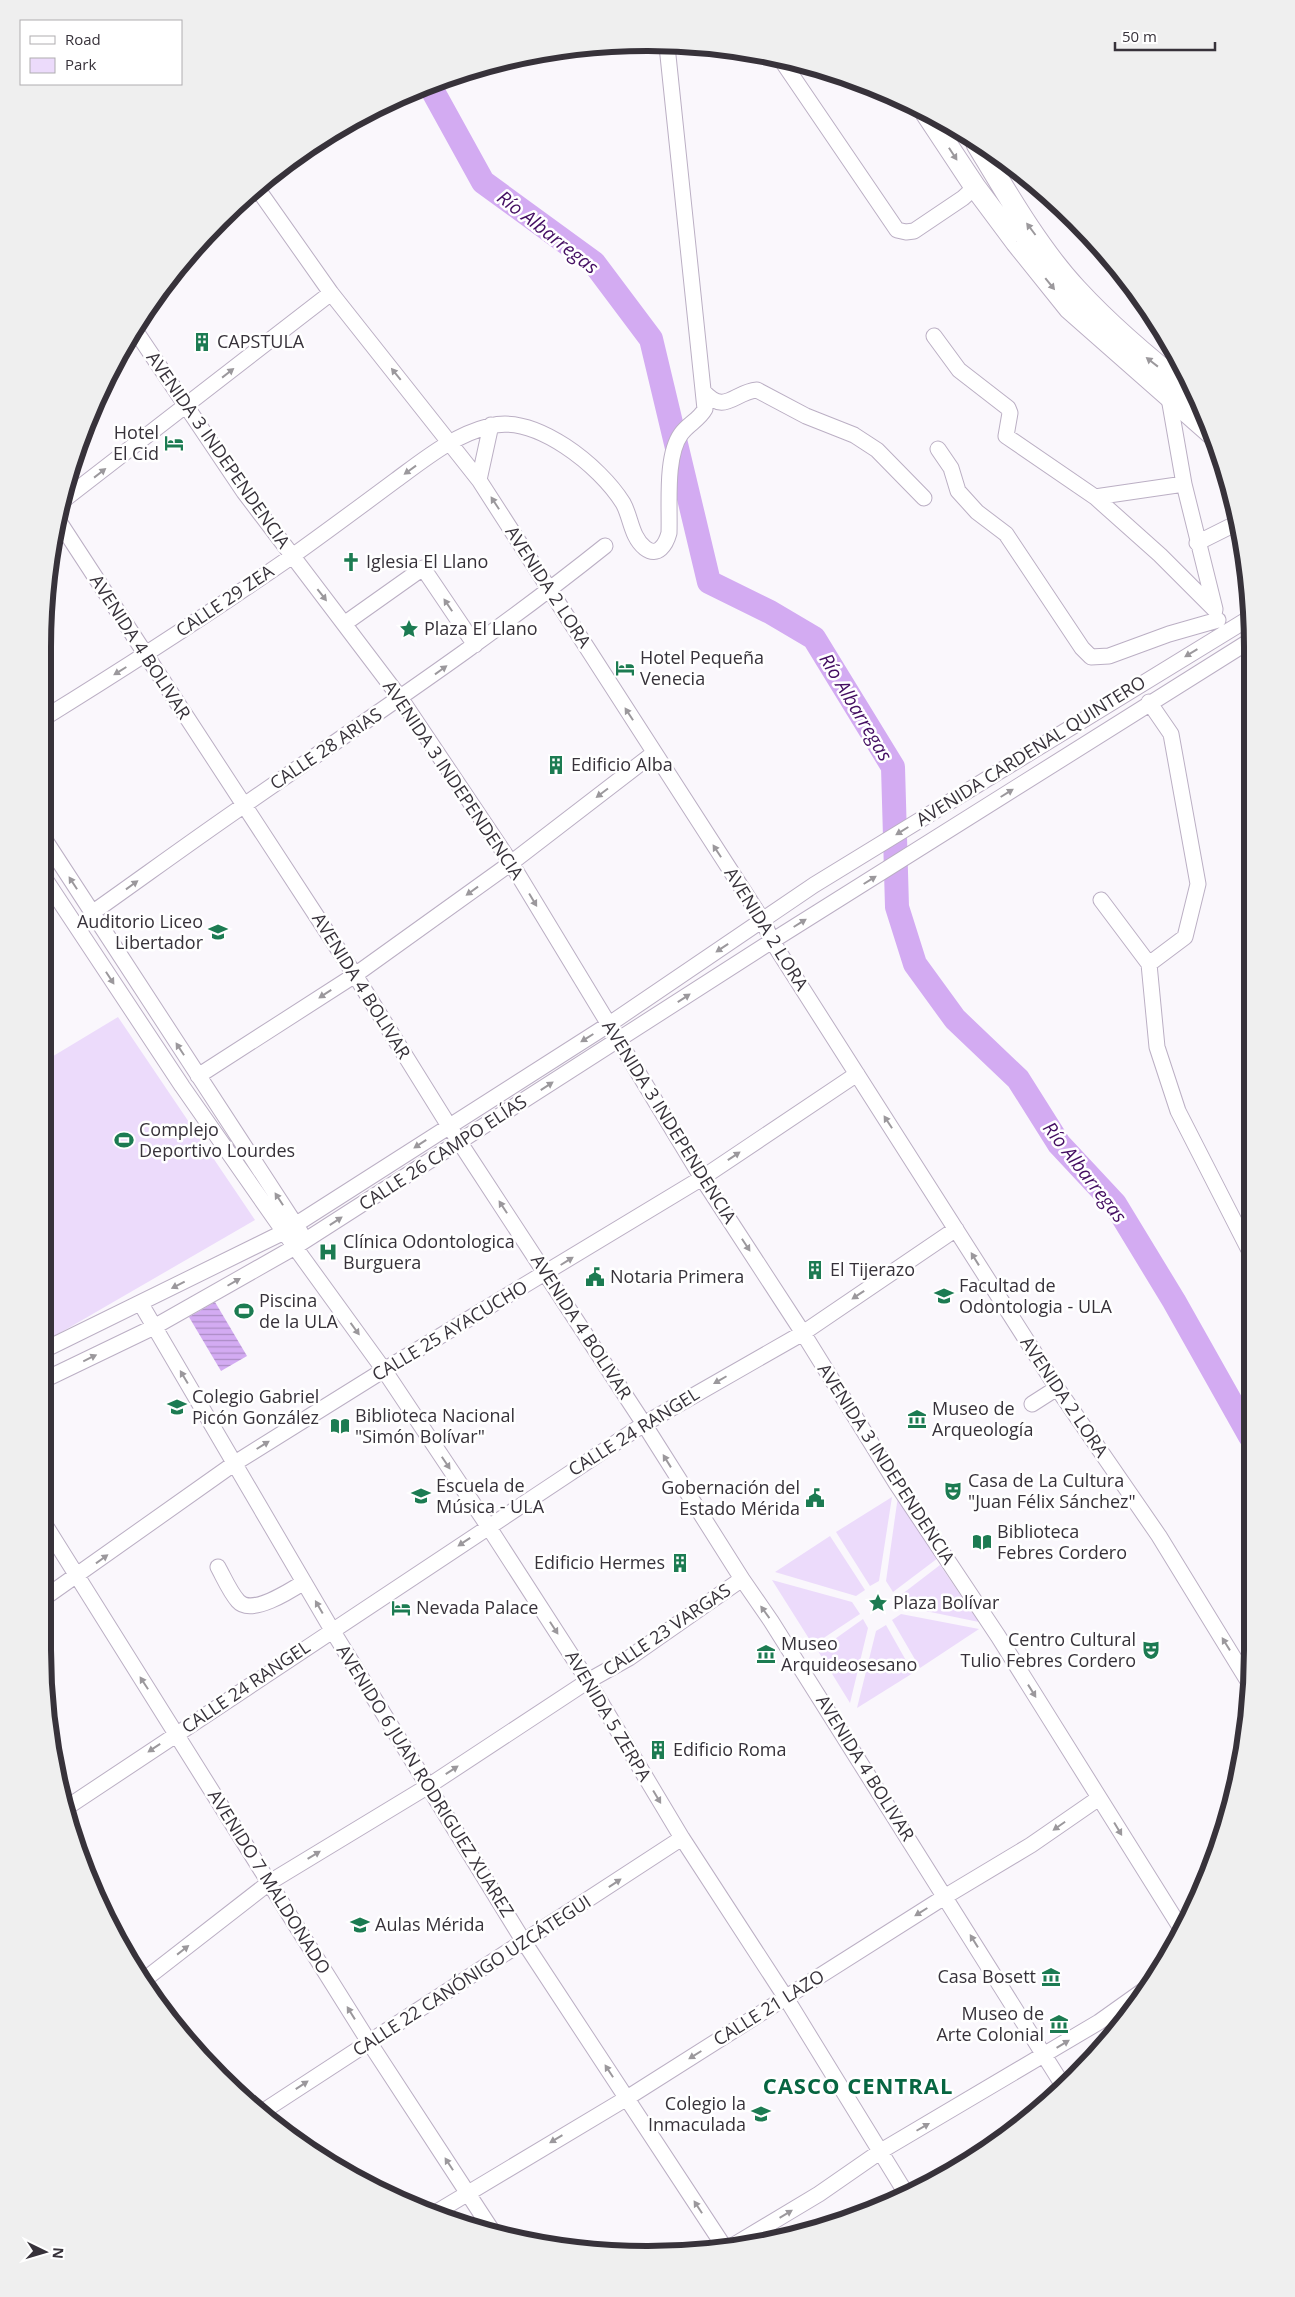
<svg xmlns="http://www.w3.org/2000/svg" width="1295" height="2297" font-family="'Open Sans',sans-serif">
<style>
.green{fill:#ecdbfb}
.water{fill:url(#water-rules)}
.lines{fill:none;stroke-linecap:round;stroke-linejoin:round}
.river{stroke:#d3abf2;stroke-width:24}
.street-casing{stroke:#bbafc4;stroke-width:17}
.secondary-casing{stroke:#bbafc4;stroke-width:23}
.street{stroke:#fff;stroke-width:15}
.secondary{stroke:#fff;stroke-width:21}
.oneway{fill:#9b989c}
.labels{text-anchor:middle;stroke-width:5;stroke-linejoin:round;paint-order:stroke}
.poi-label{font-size:18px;fill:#37323a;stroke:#fff;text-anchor:start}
.street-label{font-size:18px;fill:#37323a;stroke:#fff}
.water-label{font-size:19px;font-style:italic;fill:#440e62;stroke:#fff}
.district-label{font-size:22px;font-weight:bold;letter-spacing:1px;fill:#076541;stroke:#fff}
.rim{fill:none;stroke:#37323a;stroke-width:6}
</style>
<defs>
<pattern id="water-rules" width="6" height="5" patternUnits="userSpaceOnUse" patternTransform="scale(1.25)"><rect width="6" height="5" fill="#d3abf2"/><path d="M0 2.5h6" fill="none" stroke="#ac8cc5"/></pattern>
</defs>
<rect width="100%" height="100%" fill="#faf7fc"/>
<path class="green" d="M118,1017L255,1220L46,1341L45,1061Z
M898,1496L938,1558L893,1592L886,1581Z
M892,1497L879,1581L870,1586L836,1532Z
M830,1536L865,1590L856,1596L775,1572Z
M940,1565L979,1622L901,1606L897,1598Z
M772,1580L852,1602L860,1614L813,1645Z
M901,1614L979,1629L920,1668L892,1620Z
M863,1619L868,1628L850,1703L818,1651Z
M886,1625L913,1673L857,1708L876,1631Z"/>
<path class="water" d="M215,1302L247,1356L221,1371L189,1317Z"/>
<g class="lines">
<path class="river" d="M430,86L483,182L594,263L651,339L709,582L770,612L814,638L893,767L897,907L915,964L955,1019L1018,1079L1059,1144L1115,1204L1174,1301L1250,1436"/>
<g class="street-casing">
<path id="street" d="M782,61L897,230L906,232L914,231L963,198L975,187
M257,188L331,293L479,480L763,921L772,941L1057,1388L1159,1536L1251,1686
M135,330L244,492L401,699L511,863L702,1178L803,1333L896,1483L998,1636L1182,1930
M934,336L959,370L1008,408L1010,413L1006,436L1095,497L1160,555L1215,610
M704,392C725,415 734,392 757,390L806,416L854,435L877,450L924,498
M1169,398L1184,484L1215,609
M938,449L951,468L958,491L977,512L1006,534L1082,648L1091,657L1109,656L1169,634L1218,620
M479,480L491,425
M1095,497L1184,484
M61,502L331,293
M58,520L355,975L449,1126L644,1424L742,1579L771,1621L1064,2087
M1197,543L1237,523
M344,624L423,568L475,645
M44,718C128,666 210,613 291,557C326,532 361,506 396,480C426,458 454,435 490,426C536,414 600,466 623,503C631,517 631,537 645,548C658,558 666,544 669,533C670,506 665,456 681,434C688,424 699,420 705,409L667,46
M45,840L301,1233
M45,879L182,1086L284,1232L384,1370L488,1526L588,1681L682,1838L786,1998L907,2195
M1101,900L1149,964L1157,1047L1178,1111L1250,1252
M92,913C143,877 192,841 243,806C365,721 489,639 605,546
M1149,964L1185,937L1198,884L1171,734L1149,702
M198,1076L355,975L511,863L654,753
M141,1304L332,1630L524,1942L725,2248
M46,1349L284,1232L608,1025L814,885L1248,619
M46,1379L154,1327L295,1247L772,941L1248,642
M1032,1404L1057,1388
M47,1528L369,2042L495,2235
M218,1567C224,1578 230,1592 238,1601C251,1616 290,1591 304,1582
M47,1596L235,1463L384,1370L702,1178L857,1074
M66,1808L644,1424L803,1333L956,1229
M144,1980L270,1882L430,1785L588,1681L629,1658L742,1579
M262,2112L682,1838
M435,2213L627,2098L946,1896L1031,1845L1099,1798
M729,2248L819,2194L881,2151L1099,2022L1144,1990"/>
</g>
<g class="secondary-casing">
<path id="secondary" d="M926,113L975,187L1016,242L1069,308L1211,433
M977,144C1006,192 1038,248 1076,289C1111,327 1150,360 1190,391"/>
</g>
<use href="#street" class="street"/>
<use href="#secondary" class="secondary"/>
</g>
<defs><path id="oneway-solid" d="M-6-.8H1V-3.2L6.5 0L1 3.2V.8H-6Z" transform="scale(1.25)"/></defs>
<g class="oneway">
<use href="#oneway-solid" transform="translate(953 154) rotate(57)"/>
<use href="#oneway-solid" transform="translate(1031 229) rotate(-127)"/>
<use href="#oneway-solid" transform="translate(1050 284) rotate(51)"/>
<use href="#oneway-solid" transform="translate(1152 362) rotate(-142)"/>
<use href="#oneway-solid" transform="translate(228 373) rotate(-38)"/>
<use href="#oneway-solid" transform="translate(396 374) rotate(-129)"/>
<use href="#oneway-solid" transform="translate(410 470) rotate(144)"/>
<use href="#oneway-solid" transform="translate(100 473) rotate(-38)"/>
<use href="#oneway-solid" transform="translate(495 503) rotate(-123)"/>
<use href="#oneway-solid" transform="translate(322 595) rotate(52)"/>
<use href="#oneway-solid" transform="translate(448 605) rotate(-124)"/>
<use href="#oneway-solid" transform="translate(1191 653) rotate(149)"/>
<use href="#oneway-solid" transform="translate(441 670) rotate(-36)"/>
<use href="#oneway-solid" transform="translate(120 671) rotate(148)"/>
<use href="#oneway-solid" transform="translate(629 714) rotate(-123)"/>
<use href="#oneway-solid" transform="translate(602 793) rotate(143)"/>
<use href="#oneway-solid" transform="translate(1007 793) rotate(-32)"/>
<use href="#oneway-solid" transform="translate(902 831) rotate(148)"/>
<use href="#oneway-solid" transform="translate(717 851) rotate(-123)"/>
<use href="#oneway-solid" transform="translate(870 880) rotate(-32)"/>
<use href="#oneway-solid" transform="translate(73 883) rotate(-123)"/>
<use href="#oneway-solid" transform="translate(132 885) rotate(-36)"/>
<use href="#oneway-solid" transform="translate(472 891) rotate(144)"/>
<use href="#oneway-solid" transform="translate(533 900) rotate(59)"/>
<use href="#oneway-solid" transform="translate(800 923) rotate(-32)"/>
<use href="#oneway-solid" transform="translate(722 948) rotate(146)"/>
<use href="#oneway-solid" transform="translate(110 978) rotate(57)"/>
<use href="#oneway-solid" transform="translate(325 994) rotate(147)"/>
<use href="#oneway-solid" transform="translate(684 998) rotate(-33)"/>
<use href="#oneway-solid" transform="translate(587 1038) rotate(148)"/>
<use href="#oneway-solid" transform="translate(180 1049) rotate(-123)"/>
<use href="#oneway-solid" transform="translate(547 1086) rotate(-33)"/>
<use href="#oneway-solid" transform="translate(888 1122) rotate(-123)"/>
<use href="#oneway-solid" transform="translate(420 1144) rotate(147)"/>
<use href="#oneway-solid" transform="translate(734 1156) rotate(-34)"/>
<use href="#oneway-solid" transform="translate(279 1199) rotate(-123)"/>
<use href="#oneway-solid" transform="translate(503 1207) rotate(-123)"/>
<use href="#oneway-solid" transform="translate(336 1221) rotate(-33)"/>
<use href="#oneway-solid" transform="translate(746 1245) rotate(57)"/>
<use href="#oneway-solid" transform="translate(975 1259) rotate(-122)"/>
<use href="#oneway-solid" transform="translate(567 1261) rotate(-32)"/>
<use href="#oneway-solid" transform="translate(234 1282) rotate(-30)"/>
<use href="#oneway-solid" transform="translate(178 1285) rotate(153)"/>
<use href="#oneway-solid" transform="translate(858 1295) rotate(146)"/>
<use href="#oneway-solid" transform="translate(355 1329) rotate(54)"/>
<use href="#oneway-solid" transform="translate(90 1358) rotate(-26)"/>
<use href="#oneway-solid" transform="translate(184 1377) rotate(-121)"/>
<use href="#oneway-solid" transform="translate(720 1380) rotate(150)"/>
<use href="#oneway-solid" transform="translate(263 1445) rotate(-32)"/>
<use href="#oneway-solid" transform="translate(667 1461) rotate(-122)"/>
<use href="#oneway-solid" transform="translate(446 1463) rotate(56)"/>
<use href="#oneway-solid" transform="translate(464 1542) rotate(146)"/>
<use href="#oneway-solid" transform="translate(102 1559) rotate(-36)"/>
<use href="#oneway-solid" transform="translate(319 1607) rotate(-120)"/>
<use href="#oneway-solid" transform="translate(765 1612) rotate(-126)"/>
<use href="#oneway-solid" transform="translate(554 1628) rotate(57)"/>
<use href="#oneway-solid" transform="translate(1226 1644) rotate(-122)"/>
<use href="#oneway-solid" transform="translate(144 1683) rotate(-123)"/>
<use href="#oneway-solid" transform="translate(1032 1691) rotate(58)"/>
<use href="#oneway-solid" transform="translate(154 1748) rotate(146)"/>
<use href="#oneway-solid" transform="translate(452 1770) rotate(-33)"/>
<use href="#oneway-solid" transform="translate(657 1797) rotate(59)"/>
<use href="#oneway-solid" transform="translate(1059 1826) rotate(145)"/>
<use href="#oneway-solid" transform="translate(1118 1829) rotate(59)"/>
<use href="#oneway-solid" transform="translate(314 1855) rotate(-31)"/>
<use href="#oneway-solid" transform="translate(615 1883) rotate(-34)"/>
<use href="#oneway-solid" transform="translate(921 1912) rotate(148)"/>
<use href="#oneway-solid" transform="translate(974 1941) rotate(-122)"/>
<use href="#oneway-solid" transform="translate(183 1950) rotate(-38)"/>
<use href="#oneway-solid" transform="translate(351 2013) rotate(-122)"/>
<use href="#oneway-solid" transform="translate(1063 2044) rotate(-31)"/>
<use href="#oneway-solid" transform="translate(695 2055) rotate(148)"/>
<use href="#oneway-solid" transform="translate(609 2071) rotate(-123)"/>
<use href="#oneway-solid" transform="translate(302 2085) rotate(-33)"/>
<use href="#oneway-solid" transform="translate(923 2127) rotate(-30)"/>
<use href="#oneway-solid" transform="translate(556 2139) rotate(149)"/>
<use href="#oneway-solid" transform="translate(449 2164) rotate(-123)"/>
<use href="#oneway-solid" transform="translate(698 2207) rotate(-123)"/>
<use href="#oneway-solid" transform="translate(786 2214) rotate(-31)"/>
</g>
<defs>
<g id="building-bare" transform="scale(1.5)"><path d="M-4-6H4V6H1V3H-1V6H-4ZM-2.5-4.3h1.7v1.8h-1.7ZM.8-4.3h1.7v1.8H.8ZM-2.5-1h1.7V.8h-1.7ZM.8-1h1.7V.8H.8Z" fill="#1c7b52" stroke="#fff" stroke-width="2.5" paint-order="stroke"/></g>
<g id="hotel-bare" transform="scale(1.5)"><path d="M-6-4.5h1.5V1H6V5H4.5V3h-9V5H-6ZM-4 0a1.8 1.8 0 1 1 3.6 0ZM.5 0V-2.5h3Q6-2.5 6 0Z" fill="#1c7b52" stroke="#fff" stroke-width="2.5" paint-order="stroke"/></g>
<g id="church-bare" transform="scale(1.5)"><path d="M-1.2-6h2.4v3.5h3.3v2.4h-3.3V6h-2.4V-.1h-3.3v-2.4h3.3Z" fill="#1c7b52" stroke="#fff" stroke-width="2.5" paint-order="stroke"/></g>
<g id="sight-bare" transform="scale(1.5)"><path d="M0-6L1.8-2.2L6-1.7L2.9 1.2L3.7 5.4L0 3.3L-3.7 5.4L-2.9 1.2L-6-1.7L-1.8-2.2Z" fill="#1c7b52" stroke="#fff" stroke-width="2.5" paint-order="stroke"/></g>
<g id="school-bare" transform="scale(1.5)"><path d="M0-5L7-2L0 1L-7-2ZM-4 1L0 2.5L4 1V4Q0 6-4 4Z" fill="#1c7b52" stroke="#fff" stroke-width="2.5" paint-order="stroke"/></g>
<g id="stadium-bare" transform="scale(1.5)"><path d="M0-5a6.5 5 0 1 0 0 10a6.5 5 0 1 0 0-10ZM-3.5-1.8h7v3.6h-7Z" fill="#1c7b52" stroke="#fff" stroke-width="2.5" paint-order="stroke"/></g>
<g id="hospital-bare" transform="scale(1.5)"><path d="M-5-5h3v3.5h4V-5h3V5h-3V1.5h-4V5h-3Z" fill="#1c7b52" stroke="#fff" stroke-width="2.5" paint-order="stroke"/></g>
<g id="civic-bare" transform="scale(1.5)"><path d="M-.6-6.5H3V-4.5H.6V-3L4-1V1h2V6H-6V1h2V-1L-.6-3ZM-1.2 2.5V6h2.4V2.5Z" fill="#1c7b52" stroke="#fff" stroke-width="2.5" paint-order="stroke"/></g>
<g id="university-bare" transform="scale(1.5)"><path d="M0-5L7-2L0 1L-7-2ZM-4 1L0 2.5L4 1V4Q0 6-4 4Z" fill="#1c7b52" stroke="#fff" stroke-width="2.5" paint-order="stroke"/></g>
<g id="museum-bare" transform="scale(1.5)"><path d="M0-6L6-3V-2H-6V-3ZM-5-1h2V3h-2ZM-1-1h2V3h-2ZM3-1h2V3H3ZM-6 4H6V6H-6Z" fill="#1c7b52" stroke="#fff" stroke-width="2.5" paint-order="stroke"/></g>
<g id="library-bare" transform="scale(1.5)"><path d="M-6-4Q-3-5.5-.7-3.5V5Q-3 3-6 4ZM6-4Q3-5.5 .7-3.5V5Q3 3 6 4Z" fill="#1c7b52" stroke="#fff" stroke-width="2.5" paint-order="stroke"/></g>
<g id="theatre-bare" transform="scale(1.5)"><path d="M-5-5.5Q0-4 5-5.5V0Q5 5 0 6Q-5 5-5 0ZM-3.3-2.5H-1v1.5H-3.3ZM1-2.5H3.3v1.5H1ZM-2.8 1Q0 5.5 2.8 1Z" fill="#1c7b52" stroke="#fff" stroke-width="2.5" paint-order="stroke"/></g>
</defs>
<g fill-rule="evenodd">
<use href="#building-bare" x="202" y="342"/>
<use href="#hotel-bare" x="174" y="443"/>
<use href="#church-bare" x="351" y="562"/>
<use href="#sight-bare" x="409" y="629"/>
<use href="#hotel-bare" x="625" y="668"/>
<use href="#building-bare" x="556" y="765"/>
<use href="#school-bare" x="218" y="932"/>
<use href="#stadium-bare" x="124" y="1140"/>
<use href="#hospital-bare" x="328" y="1252"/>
<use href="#building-bare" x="815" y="1270"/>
<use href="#civic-bare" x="595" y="1277"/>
<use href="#university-bare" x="944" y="1296"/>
<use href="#stadium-bare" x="244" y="1311"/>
<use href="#school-bare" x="177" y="1407"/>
<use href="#museum-bare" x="917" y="1419"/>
<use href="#library-bare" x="340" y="1426"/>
<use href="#theatre-bare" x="953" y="1491"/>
<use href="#university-bare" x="421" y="1496"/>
<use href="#civic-bare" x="815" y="1498"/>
<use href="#library-bare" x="982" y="1542"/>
<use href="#building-bare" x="680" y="1563"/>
<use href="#sight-bare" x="878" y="1603"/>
<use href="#hotel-bare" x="401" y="1608"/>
<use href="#theatre-bare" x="1151" y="1650"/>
<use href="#museum-bare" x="766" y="1654"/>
<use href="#building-bare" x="658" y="1750"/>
<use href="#school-bare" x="360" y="1925"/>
<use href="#museum-bare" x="1051" y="1977"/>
<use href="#museum-bare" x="1059" y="2024"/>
<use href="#school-bare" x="761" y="2114"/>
</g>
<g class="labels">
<g class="poi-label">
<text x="217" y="348">CAPSTULA</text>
<text x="159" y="439" text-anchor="end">Hotel<tspan x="159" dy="21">El Cid</tspan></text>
<text x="366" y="568">Iglesia El Llano</text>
<text x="424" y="635">Plaza El Llano</text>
<text x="640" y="664">Hotel Pequeña<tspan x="640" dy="21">Venecia</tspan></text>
<text x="571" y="771">Edificio Alba</text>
<text x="203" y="928" text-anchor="end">Auditorio Liceo<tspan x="203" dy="21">Libertador</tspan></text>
<text x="139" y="1136">Complejo<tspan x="139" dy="21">Deportivo Lourdes</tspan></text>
<text x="343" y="1248">Clínica Odontologica<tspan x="343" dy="21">Burguera</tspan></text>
<text x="830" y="1276">El Tijerazo</text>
<text x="610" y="1283">Notaria Primera</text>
<text x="959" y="1292">Facultad de<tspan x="959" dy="21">Odontologia - ULA</tspan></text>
<text x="259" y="1307">Piscina<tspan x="259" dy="21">de la ULA</tspan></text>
<text x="192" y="1403">Colegio Gabriel<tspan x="192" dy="21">Picón González</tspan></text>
<text x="932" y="1415">Museo de<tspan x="932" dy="21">Arqueología</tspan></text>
<text x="355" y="1422">Biblioteca Nacional<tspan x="355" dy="21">"Simón Bolívar"</tspan></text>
<text x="968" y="1487">Casa de La Cultura<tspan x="968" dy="21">"Juan Félix Sánchez"</tspan></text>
<text x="436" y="1492">Escuela de<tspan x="436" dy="21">Música - ULA</tspan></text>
<text x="800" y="1494" text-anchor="end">Gobernación del<tspan x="800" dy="21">Estado Mérida</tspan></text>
<text x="997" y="1538">Biblioteca<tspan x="997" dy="21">Febres Cordero</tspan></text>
<text x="665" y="1569" text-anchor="end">Edificio Hermes</text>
<text x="893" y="1609">Plaza Bolívar</text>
<text x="416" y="1614">Nevada Palace</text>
<text x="1136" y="1646" text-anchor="end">Centro Cultural<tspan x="1136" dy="21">Tulio Febres Cordero</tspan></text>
<text x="781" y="1650">Museo<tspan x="781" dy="21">Arquideosesano</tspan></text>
<text x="673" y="1756">Edificio Roma</text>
<text x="375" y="1931">Aulas Mérida</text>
<text x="1036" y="1983" text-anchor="end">Casa Bosett</text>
<text x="1044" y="2020" text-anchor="end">Museo de<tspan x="1044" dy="21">Arte Colonial</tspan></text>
<text x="746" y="2110" text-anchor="end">Colegio la<tspan x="746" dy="21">Inmaculada</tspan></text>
</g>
<g class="street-label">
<text transform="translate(218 450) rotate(55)" y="6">AVENIDA 3 INDEPENDENCIA</text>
<text transform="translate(548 587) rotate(57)" y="6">AVENIDA 2 LORA</text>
<text transform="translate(225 601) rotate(-34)" y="6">CALLE 29 ZEA</text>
<text transform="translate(140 647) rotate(57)" y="6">AVENIDA 4 BOLIVAR</text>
<text transform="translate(326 749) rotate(-34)" y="6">CALLE 28 ARIAS</text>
<text transform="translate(1031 751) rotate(-32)" y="6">AVENIDA CARDENAL QUINTERO</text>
<text transform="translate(453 780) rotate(56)" y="6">AVENIDA 3 INDEPENDENCIA</text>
<text transform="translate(766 929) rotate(58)" y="6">AVENIDA 2 LORA</text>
<text transform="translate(361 986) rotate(58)" y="6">AVENIDA 4 BOLIVAR</text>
<text transform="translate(669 1122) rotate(58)" y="6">AVENIDA 3 INDEPENDENCIA</text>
<text transform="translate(443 1153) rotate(-33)" y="6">CALLE 26 CAMPO ELÍAS</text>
<text transform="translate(581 1327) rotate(57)" y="6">AVENIDA 4 BOLIVAR</text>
<text transform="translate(450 1331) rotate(-31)" y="6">CALLE 25 AYACUCHO</text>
<text transform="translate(1064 1397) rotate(56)" y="6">AVENIDA 2 LORA</text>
<text transform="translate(634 1432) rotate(-32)" y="6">CALLE 24 RANGEL</text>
<text transform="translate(886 1464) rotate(57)" y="6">AVENIDA 3 INDEPENDENCIA</text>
<text transform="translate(667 1630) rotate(-34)" y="6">CALLE 23 VARGAS</text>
<text transform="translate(246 1687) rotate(-34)" y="6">CALLE 24 RANGEL</text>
<text transform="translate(608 1716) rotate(59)" y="6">AVENIDA 5 ZERPA</text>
<text transform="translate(865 1768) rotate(58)" y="6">AVENIDA 4 BOLIVAR</text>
<text transform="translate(425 1781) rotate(58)" y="6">AVENIDO 6 JUAN RODRIGUEZ XUAREZ</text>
<text transform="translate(269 1882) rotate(58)" y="6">AVENIDO 7 MALDONADO</text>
<text transform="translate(472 1976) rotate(-33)" y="6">CALLE 22 CANÓNIGO UZCÁTEGUI</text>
<text transform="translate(769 2008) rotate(-32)" y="6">CALLE 21 LAZO</text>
</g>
<g class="water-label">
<text transform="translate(548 232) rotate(38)" y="7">Río Albarregas</text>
<text transform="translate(856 707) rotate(59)" y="7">Río Albarregas</text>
<text transform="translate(1085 1172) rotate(52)" y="7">Río Albarregas</text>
</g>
<g class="district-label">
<text x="858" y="2094">CASCO CENTRAL</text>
</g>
</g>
<path d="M0 0H1295V2297H0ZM647 51H648A596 596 0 0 1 1244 647V1650A596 596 0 0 1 648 2246H647A596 596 0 0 1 51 1650V647A596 596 0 0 1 647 51Z" fill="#efefef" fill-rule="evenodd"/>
<path class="rim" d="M647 51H648A596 596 0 0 1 1244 647V1650A596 596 0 0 1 648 2246H647A596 596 0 0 1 51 1650V647A596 596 0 0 1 647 51Z"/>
<rect x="20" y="20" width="162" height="65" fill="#ffffff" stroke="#afadb0"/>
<rect x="30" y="36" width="25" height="8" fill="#ffffff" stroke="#afadb0"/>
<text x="65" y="45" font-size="15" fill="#37323a">Road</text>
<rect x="30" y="58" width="25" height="15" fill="#ecdbfb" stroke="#afadb0"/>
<text x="65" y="70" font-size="15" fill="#37323a">Park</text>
<g transform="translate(45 2252) rotate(95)" stroke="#ffffff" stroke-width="4" paint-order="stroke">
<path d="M0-4L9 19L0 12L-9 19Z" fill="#37323a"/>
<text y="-8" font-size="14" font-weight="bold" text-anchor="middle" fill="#37323a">N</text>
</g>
<path d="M1115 42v8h100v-8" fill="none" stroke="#37323a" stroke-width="2.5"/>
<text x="1122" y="42" font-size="15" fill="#37323a" stroke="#ffffff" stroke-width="4" paint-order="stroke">50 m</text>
</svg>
